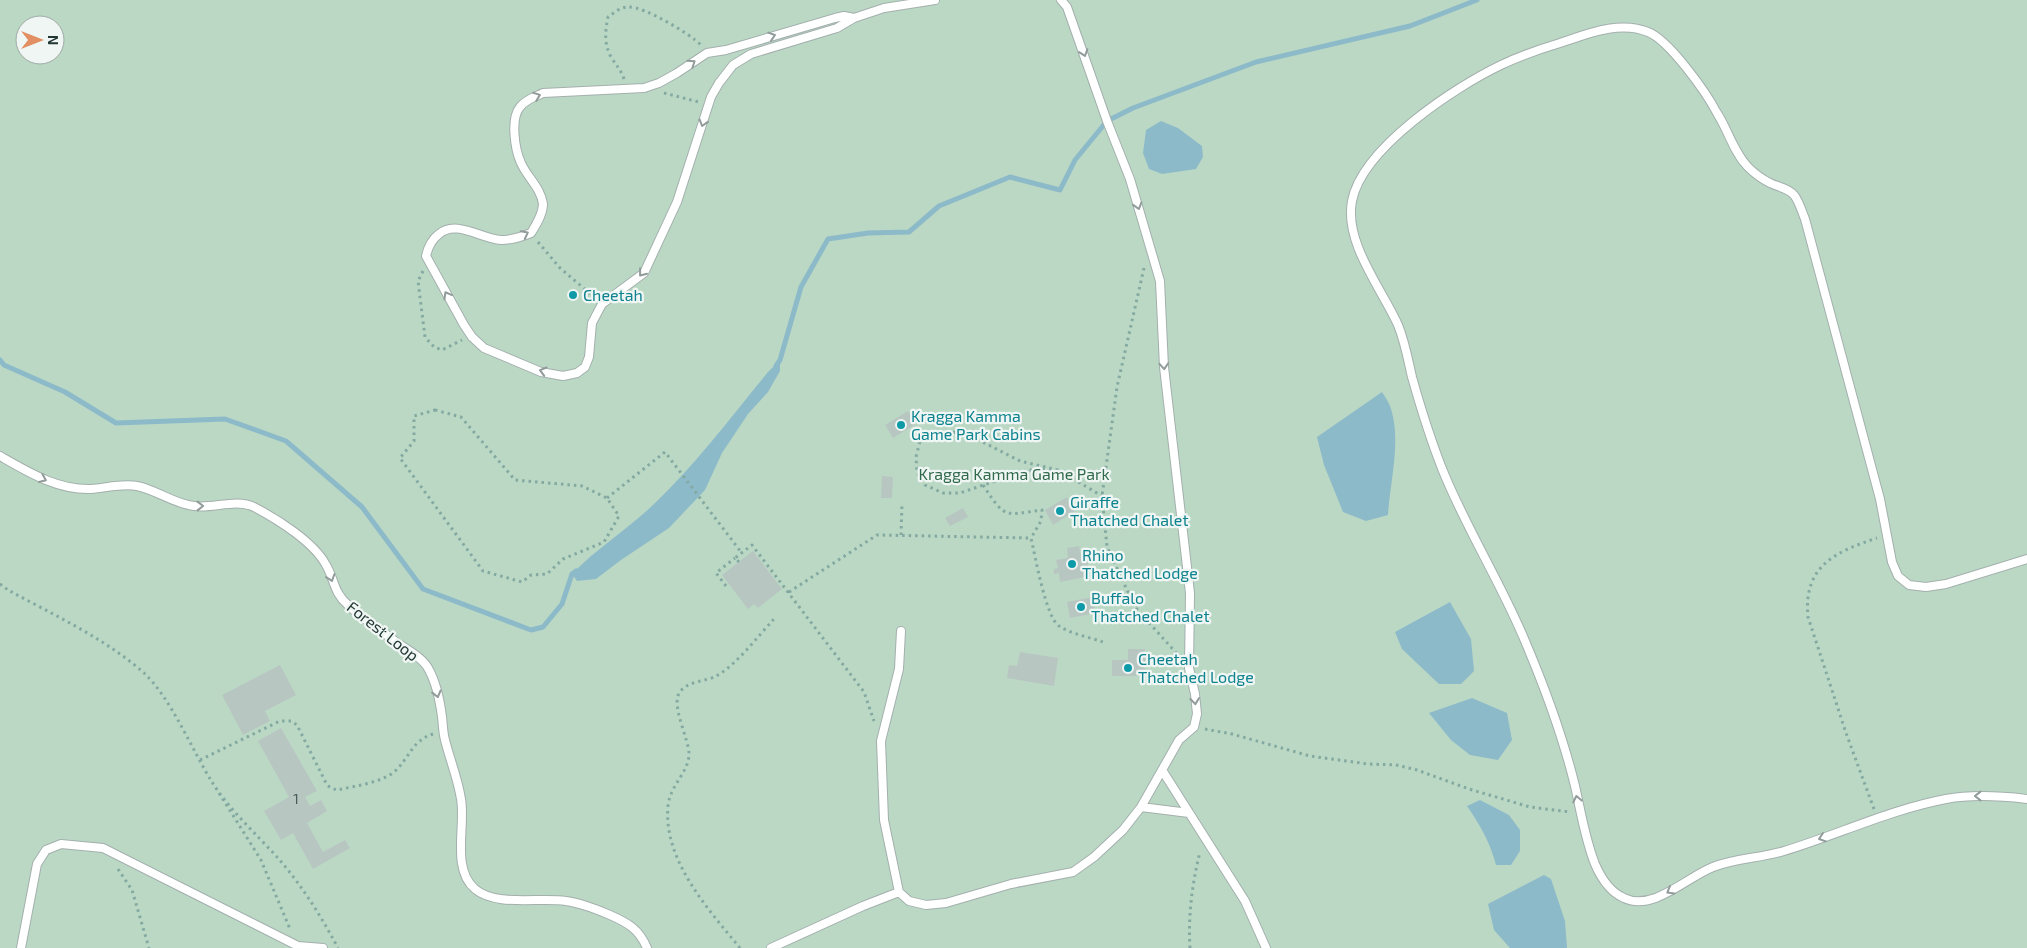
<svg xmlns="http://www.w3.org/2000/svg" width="2027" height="948" font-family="'Exo 2',sans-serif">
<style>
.green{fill:#bbd8c5;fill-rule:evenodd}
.water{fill:#8dbac9}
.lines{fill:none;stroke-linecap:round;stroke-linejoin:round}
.stream{stroke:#8dbac9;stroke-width:5}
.building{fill:#b8c6c2}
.service-casing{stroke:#a3b0ad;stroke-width:10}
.path{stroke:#83a9a1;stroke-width:3;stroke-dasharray:2.5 4;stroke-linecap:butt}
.service{stroke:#fff;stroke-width:8}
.oneway{stroke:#909b9a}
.culture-dot{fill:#0f9aa8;stroke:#f0f6f3;stroke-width:2}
.labels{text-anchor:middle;stroke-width:4.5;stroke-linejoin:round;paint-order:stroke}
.number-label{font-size:14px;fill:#485b58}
.culture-label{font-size:16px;fill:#0d838f;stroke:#f0f6f3;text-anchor:start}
.park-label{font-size:16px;fill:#316a4c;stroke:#f0f6f3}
.street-label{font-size:16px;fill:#223734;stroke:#f0f6f3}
</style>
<rect width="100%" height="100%" fill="#e0e9e6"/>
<path class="green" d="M0,0H2027V948H0ZM25,25H55V55H25Z"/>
<path class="water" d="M1161,121L1178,128L1202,146L1203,157L1196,169L1162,174L1149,169L1143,153L1146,130Z
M780,360V371L768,392L748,414L722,453L705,490L669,528L621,560L596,579L577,581L572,574C597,548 628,529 653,505C696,464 731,417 768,372Z
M1382,392C1385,397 1388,401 1390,406C1402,439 1390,481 1388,515L1366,521L1343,512L1324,465L1317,437Z
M1450,602L1471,639L1474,671L1461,684H1439L1402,649L1395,632Z
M1472,698L1507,713L1512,740L1498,760L1470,755L1451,740L1429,713Z
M1480,800L1509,815L1520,830V851L1511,865H1496C1490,842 1480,825 1467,806Z
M1544,875L1551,879L1565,921L1567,948H1510L1494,930L1488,904Z"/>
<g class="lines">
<path class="stream" d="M0,360L4,365L65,392L116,423L225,419L286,441L362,507L423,589L531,630L543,627L562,604L572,574L576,571
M776,366L780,360L801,287L828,239L868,233L909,232L939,206L1010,177L1060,190L1075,160L1107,121L1133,108L1256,62L1410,26L1477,0"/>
</g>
<path class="building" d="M908,411L916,424L893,438L885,425Z
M882,476L893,477L892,498H881Z
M1067,497L1075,511L1053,525L1045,510Z
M963,508L968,517L950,526L945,518Z
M1079,546L1081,555L1086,554L1090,576L1060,582L1059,573L1054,574V569L1058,568L1056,560L1068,558L1067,548Z
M753,551L782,589L758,608L754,604L748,609L722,575Z
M1093,597L1096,613L1070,618L1067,602Z
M1128,649H1145V676H1112V660H1128Z
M1020,652L1058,658L1054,686L1007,678L1009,665L1017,666Z
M280,665L296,695L265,711L270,721L243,735L222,695Z
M281,728L317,791L305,797L310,806L321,800L327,811L307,823L323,852L345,840L350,848L313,869L293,833L281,840L264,811L289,797L258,741Z"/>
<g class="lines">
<g class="service-casing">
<path id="service" d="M854,18L844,16L835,18L726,50L707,53L677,73L659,83L644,88L543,93C535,97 526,99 520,107C510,119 515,150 521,163C527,177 541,188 543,204C543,214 536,225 531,233C521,237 512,240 501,240C481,239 456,219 439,234C431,240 428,247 426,256L464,325L472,337L484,348L541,372L563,376L577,373L585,367L589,357L592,323L602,304L644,273L677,202L711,97L719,83L733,65L751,54L837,28L854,18L884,8L935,0
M0,456C28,472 57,490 91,489C106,488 122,483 137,486C157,490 174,504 194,506C213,509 236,498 254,507C277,519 314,542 326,565C335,580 333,592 348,605C363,619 380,630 396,642C406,649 422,657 428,668C436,682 440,701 442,717C443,725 443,733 445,740C450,760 458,779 461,799C466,825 451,869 475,889C496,907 539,897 566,901C581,903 596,909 610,915C628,923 639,929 647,948
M2027,559L1946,584L1926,587L1909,585L1898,576L1892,562L1880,499L1805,219C1802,212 1799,201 1794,195C1788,188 1778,187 1770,183C1762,179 1754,173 1748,167C1734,153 1728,130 1717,113C1706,92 1669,40 1648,32C1620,20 1587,34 1560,43C1540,49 1520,56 1501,65C1455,87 1362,148 1352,201C1344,243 1382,289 1398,325C1405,342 1408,360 1412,377C1421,409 1431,441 1443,471C1467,530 1501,583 1525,641C1545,688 1563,737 1575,786C1581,812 1585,839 1595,864C1601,878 1610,892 1624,898C1653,912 1687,877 1713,867C1736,858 1761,858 1784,851C1837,835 1892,809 1946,799C1973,794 2001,796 2027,799
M1162,770L1245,901L1266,948
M1141,807L1189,813
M899,892L884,820L881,741L899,669L901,631
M21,948L37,864L46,850L61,844L103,848L298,946L323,948
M771,948L863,906L899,892L909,901L926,905L946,903L1011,884L1073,872L1094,857L1123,830L1141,807L1179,740L1194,727L1197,714L1195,694L1189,668L1190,593L1164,367L1160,281L1130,179L1107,121L1067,7L1061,0"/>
</g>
<path class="path" d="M624,79C621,70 616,65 611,57C604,44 605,32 608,17C614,13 620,7 628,7C644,6 690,34 701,45
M664,93L699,102
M538,242L560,268L594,297
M1144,268L1117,387L1102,496L1107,547L1135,607L1178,655
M423,271L418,281L425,337L434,347L442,350L462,340
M435,410L461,417L515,480L582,486L607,498L619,516L604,542L563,559L547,574L531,575L522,582L483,571L400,458L414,441V416Z
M1058,470H1028L960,493H943L925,485L917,472L916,457L920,441L930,433L945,431L967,434L1020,461L1058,470L1102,496
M983,485C1006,520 1004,515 1042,510L1041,521L1031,538
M607,498L665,452L741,552
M901,535L902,504
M739,562L735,558L752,545L864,692L874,721
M0,584L8,590C52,614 106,639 144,673C171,698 192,750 212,782C228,808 256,834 277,857C301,884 321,916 338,948
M726,586L716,573L735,558
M789,592L877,535L1031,538C1035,555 1046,618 1059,626C1071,634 1089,637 1103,642
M1205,729L1232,734L1310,756L1368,764L1396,765L1417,770L1469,789L1530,807L1570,812
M200,760L280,721H291L297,725L327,785L331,788L337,790C355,786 380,783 394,772C410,758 411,741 433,734
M219,793L261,860L290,929
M1874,809L1846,733L1808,617C1803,566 1835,552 1877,538
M118,869L132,890L149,948
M740,948C708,909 663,860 668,806C670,785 689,772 689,754C689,739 670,704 680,692C688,680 707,682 718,675C738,663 758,636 774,619
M1190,948C1188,916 1192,884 1200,852"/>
<use href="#service" class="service"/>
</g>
<defs><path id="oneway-chevron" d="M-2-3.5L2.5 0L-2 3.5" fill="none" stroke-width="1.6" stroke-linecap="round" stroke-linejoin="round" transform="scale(1.25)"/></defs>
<g class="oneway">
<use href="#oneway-chevron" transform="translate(772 36) rotate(-18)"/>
<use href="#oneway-chevron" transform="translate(1084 53) rotate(71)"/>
<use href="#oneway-chevron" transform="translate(692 63) rotate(-34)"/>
<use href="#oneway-chevron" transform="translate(537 96) rotate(-21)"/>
<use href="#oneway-chevron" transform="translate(703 123) rotate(107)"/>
<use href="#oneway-chevron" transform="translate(1138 206) rotate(73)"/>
<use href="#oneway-chevron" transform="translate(525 234) rotate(-27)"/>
<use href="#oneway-chevron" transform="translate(642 273) rotate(128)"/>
<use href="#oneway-chevron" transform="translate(447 295) rotate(-119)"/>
<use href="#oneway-chevron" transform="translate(1164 366) rotate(86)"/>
<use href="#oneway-chevron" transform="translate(543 371) rotate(-164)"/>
<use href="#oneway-chevron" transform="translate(43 479) rotate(23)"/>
<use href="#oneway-chevron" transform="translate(200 506)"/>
<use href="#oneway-chevron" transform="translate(331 578) rotate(71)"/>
<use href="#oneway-chevron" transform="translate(437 694) rotate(76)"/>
<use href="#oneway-chevron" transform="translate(1195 701) rotate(84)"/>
<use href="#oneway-chevron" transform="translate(1978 796) rotate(-180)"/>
<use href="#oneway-chevron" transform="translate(1577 799) rotate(-102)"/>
<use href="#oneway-chevron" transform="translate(1822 838) rotate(161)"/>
<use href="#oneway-chevron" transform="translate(1670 891) rotate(150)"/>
</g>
<g class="culture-dot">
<circle cx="573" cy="295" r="5"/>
<circle cx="901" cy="425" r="5"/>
<circle cx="1060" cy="511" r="5"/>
<circle cx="1072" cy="564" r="5"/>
<circle cx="1081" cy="607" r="5"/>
<circle cx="1128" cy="668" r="5"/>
</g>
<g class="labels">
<g class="number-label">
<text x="296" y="804">1</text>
</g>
<g class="culture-label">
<text x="583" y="301">Cheetah</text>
<text x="911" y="422">Kragga Kamma<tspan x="911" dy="18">Game Park Cabins</tspan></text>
<text x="1070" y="508">Giraffe<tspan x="1070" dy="18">Thatched Chalet</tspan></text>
<text x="1082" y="561">Rhino<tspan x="1082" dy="18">Thatched Lodge</tspan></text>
<text x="1091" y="604">Buffalo<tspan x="1091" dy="18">Thatched Chalet</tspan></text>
<text x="1138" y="665">Cheetah<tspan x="1138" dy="18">Thatched Lodge</tspan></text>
</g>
<g class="park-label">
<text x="1014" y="480">Kragga Kamma Game Park</text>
</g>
<g class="street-label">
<text transform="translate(383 631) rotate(38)" y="6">Forest Loop</text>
</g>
</g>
<g transform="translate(40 40) rotate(90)"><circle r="24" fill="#f0f6f3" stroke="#9eaaa7"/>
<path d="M0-4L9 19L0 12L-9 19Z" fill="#e38f64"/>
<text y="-8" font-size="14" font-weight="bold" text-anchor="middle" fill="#223734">N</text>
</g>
</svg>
